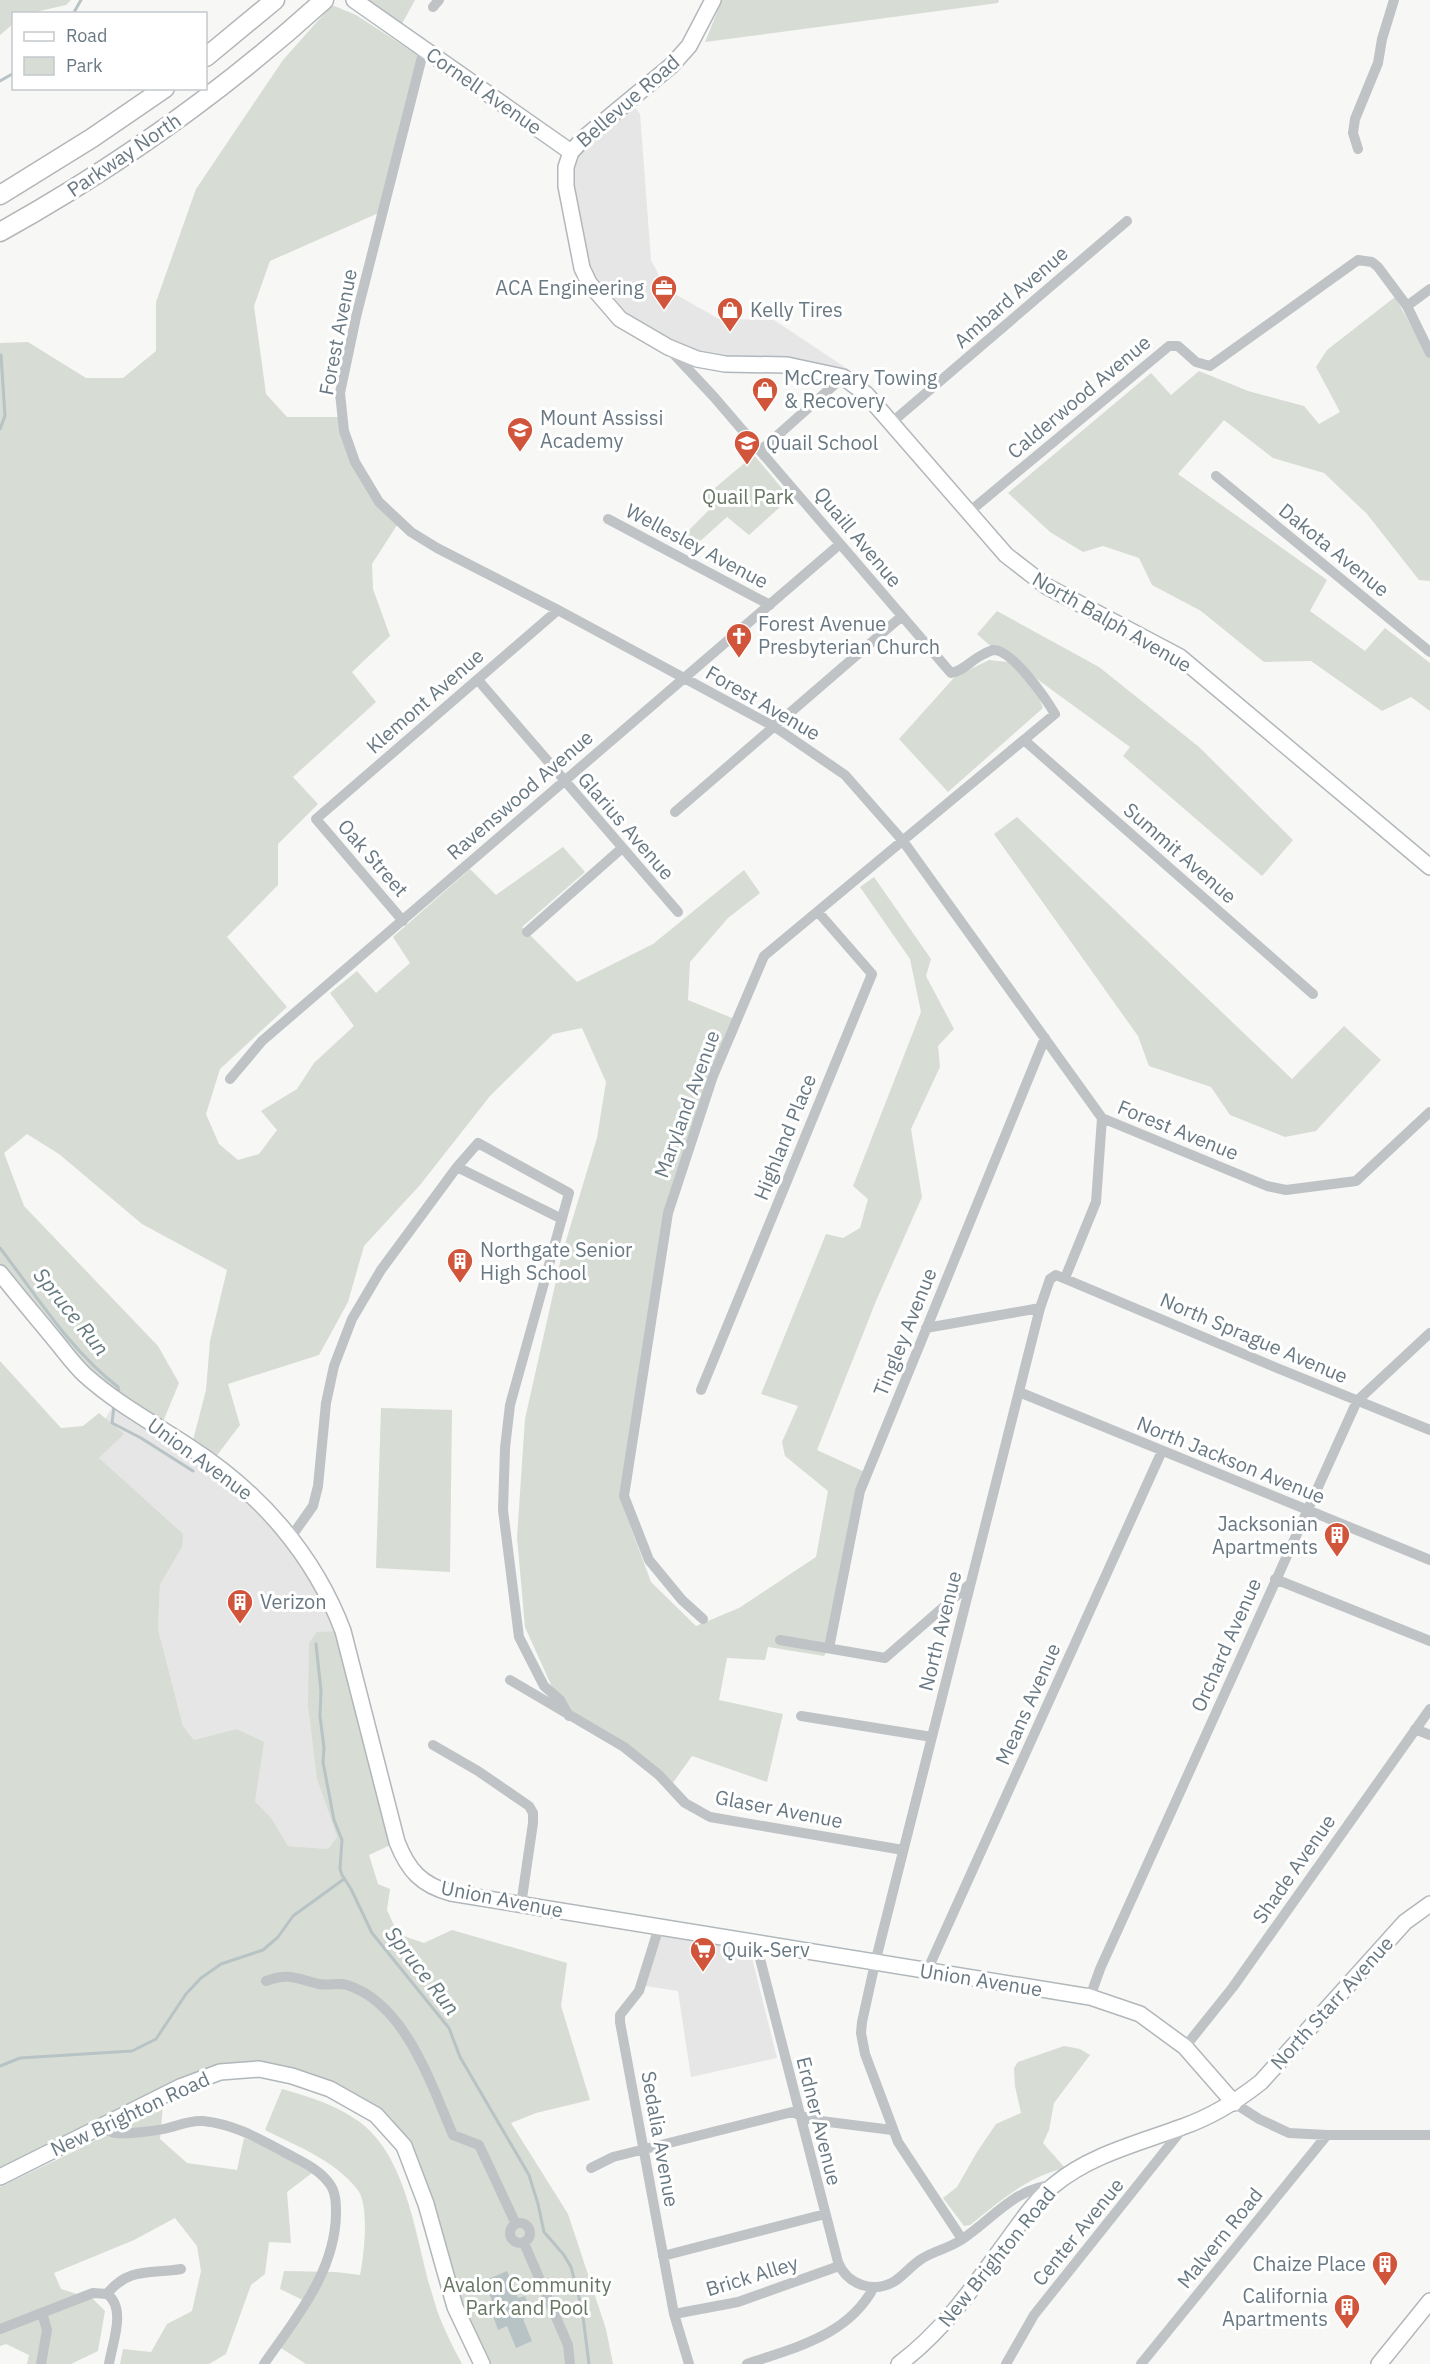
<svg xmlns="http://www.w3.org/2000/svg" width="1430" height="2364" font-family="'IBM Plex Sans',sans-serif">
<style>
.built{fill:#e5e6e5}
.green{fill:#d7dcd4}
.water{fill:#b8c3c6}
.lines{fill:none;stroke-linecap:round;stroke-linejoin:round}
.stream{stroke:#b8c3c6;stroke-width:3}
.secondary-casing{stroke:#b1b7bb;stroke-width:18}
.highway-casing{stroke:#b2b6b9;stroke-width:21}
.street{stroke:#bfc3c6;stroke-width:10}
.secondary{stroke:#fff;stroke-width:15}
.highway{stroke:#fff;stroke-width:18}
.labels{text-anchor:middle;stroke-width:6;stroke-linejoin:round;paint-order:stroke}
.street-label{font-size:20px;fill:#697983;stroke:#fff}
.poi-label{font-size:20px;fill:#697983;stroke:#fff;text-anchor:start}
.park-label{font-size:20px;fill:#687664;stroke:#fff}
.water-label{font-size:21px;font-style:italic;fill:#65797f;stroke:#fff}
</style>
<rect width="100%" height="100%" fill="#f7f7f5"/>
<path class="built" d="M630,101L640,114L651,260L666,289L719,319L774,320L855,374L843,377L725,364L620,319L589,283L566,186L571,152Z
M116,1401L263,1505L343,1631L317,1779L337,1837L328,1849L288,1846L272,1819L255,1801L236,1729L194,1740L183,1726L158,1629L160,1585L182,1547L99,1458L123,1434L105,1419Z
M661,1935L750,1950L777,2058L691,2077L678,1991L645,1986Z"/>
<path class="green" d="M0,0H71L66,5C48,9 32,14 14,14L13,24L0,35Z
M354,0H415L398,31Z
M722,0H999L998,3L705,42Z
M332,5L356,15L421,57L383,211L270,261L254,306L266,394L287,417H341L354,462L399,522L372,564L373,589L390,636L352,672L376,702L293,777L318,804L278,844V885L227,937L287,1007L220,1069L206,1114L219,1144L238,1160L259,1154L277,1130L261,1111L297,1089L314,1063L354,1026L330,993L357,971L376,993L410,963L393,937L470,869L496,895L563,847L585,872L522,927L577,982L653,944L744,870L760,893L728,918L690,962L688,1000L737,1020L668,1213L621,1501L651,1582L696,1626L739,1608L816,1557L828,1491L785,1456L782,1442L798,1406L761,1394L826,1234L843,1238L860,1228L868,1199L853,1186L921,1012L910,959L860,887L874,877L931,959L926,976L954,1029L938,1046L940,1067L911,1129L922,1197L876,1301L817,1450L867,1473L829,1648L824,1656L768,1647L765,1660L727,1658L719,1700L783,1714L767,1782L692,1756L670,1787L659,1775L569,1716L552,1687L525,1627L517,1537L525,1419L562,1254L597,1138L606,1082L582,1028L553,1034L490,1096L420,1185L364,1246L348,1302L319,1355L228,1384L240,1425L212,1462L191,1448L206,1390L210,1341L227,1270L142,1224L59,1154L27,1134L4,1153L24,1206L158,1346L179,1383L160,1429L116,1401L0,1273V343L28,342L86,378H123L156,351V302L196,189L283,60Z
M1395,297L1430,359V581L1419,580L1367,514L1324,473L1273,458L1224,420L1178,474L1327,580L1310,611L1365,651L1385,628L1430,663V711L1411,697L1382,711L1311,661L1264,662L1201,611L1152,585L1139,558L1103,546L1083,552L1050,532L1008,493L1151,373L1171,395L1199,371L1248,391L1304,406L1319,424L1340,412L1316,367L1327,350Z
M754,455L790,498L749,535L727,517L688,552L675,544L711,508L703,498Z
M997,611L1099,667L1199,747L1293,840L1262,876L1123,756L1130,747L1037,679L1015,658L996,651L977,634Z
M989,660L1008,662L1036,690L1043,708L948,792L899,739L961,670H969Z
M1017,817L1292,1079L1344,1026L1381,1060L1316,1131L1285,1137L1230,1115L1211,1087L1149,1066L1138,1036L994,834Z
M0,1361L61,1428L83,1426L99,1413L124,1434L99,1458L183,1534L182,1547L160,1585L158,1629L183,1726L194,1740L236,1729L264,1742L255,1801L272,1819L288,1846L328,1849L337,1837L317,1779L308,1705L309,1643L317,1632L343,1631L397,1842L369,1855L378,1884L390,1889L387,1910L398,1934L424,1943L452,1930L567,1963L561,2006L590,2100L536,2113L511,2123L568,2214L606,2329L613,2364H489L469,2328L394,2134L330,2089L232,2069L0,2177Z
M381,1408L452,1410L450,1572L376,1568Z
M1064,2046L1080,2049L1090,2055L1054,2103L1049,2130L1043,2143L1065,2168C1026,2177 1001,2201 970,2225L964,2226L943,2198L957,2187L977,2152L996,2124L1021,2113L1015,2086L1014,2068L1018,2062Z
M282,2089C310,2097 337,2105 361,2123C409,2160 416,2243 433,2297C439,2320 451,2343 462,2364H306L281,2348L309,2303L280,2289L284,2271L336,2272L360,2275C364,2256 370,2204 357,2189C334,2160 297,2146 265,2130Z
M163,2104L160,2139L187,2163L237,2170L244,2138L278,2151L312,2173L287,2192L291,2243L269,2242L265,2274L251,2285L226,2354L209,2364H120L123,2349L151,2352L167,2324L192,2311L201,2271L197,2246L175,2218L134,2240L54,2273L61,2289L93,2299L105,2311L98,2351L71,2364H27L29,2355L6,2344L0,2346V2187L75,2151Z"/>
<path class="water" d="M507,2271L518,2298L525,2296L532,2315L523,2319L532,2341L516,2348L507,2326L498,2330L491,2310L495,2308L484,2281Z"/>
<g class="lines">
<path class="stream" d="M73,14L81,0
M0,81L14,73
M0,429L5,416L1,355
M0,1248C37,1296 69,1349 118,1387L119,1394
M114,1406L112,1423L141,1438L193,1471
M316,1644L321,1691L320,1716L324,1748L323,1762L334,1820L342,1840L340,1869L342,1875L351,1889L372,1933L449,2028L460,2057L529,2175L538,2204L544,2232L564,2255L571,2267L582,2309L589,2364
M0,2066L20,2058L132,2051L156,2039L186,1994L201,1978L221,1964L263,1950L278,1937L293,1916L344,1879"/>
<g class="secondary-casing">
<path id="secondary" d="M354,0L571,152
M713,0L689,46L672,65L585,137L571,152L566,167V186L582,268L589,283L620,319L668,347L697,359L725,364L787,365L843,377L866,394L1006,555L1046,586L1180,657L1430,867
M0,1273C18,1296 37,1318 55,1340C65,1352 74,1365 85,1375C117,1404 155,1424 191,1448C259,1492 314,1554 343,1631L397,1842C408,1870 421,1885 451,1893L1090,1997L1140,2014L1185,2047L1234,2103
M0,2177L180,2087L220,2072L259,2069L292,2076L330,2089L376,2115L404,2146L426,2204L455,2307L482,2364
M899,2364C942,2332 973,2288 1004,2245C1019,2225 1034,2201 1054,2185C1090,2155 1139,2143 1182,2127C1211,2117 1237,2101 1261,2082L1405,1922L1430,1904
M1379,2364L1430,2301"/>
</g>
<g class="highway-casing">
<path id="highway" d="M206,57L275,0
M0,195L92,138L165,88
M0,232C117,167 225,90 324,0"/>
</g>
<path class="street" d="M433,7L439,0
M424,49L356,317L340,393L344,431L355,462L379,502L411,532L437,548L558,610L775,727L845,775L903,841L1102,1118L1267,1186L1286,1190L1356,1181L1430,1112
M1358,149L1353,133L1355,119L1378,63L1382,39L1394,0
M1407,306L1430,289
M670,350L714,397L951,673C964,671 972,659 984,654C987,652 990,651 993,650C1012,649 1046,699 1055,714L764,956L713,1076L668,1213L624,1496L649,1560L682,1600L703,1619
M891,423L1127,221
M760,451L843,377
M1216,476L1430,652
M969,512L1169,346H1178L1196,362L1210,366L1358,260L1372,262L1378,267L1407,306L1430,353
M608,519L770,605
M478,680L678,912
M1024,740L1313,994
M675,812L902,616
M403,921L316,819L558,610
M527,932L621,849
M230,1079L262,1041L840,544
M457,1167L562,1219
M1065,1278L1096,1202L1102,1118
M926,1328L1040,1308L1050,1279L1056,1275L1277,1368L1430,1430
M701,1390L872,974L818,912
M1019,1392L1430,1560
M291,1537L313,1506L318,1486L326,1403L334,1366L352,1319L381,1270L457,1167L478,1143L569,1193L510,1405L505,1448L503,1510L519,1637L544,1686L560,1700L569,1716
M1275,1579L1430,1641
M780,1640L885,1658L970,1584
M829,1648L860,1491L1045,1038
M510,1680L624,1747L659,1775L685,1803L710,1817L903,1850
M801,1716L932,1737
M1415,1729L1430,1735
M433,1745L478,1771L529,1806L533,1813V1823L521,1905
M659,1927L639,1991L620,2015V2022L674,2314L689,2364
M756,1943L838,2262C847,2285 874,2294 895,2281C904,2275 911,2266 920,2260C932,2251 948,2249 961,2240C992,2220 1015,2187 1054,2185
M927,1971L1162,1451
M266,1981C289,1972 297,1979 319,1984C329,1986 338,1982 347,1985C405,2003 431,2084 453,2135L479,2145L516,2224
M1090,1997L1100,1969L1357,1401L1430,1333
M1185,2047L1233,1987L1430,1709
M1234,2103L1259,2119L1289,2133L1327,2135H1430
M100,2127C105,2129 112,2133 117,2133C130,2134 155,2131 168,2128C180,2125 190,2120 203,2121C233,2124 258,2138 284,2152C300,2161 318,2168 329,2183C336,2192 336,2203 336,2214C335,2272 296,2318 264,2364
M591,2168L613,2157L792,2112L813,2120L892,2130
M510 2233a10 10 0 1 1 20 0a10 10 0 1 1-20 0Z
M962,2239L898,2142L865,2054L861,2033L862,2022L875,1963L1040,1308
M524,2243L568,2345L570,2364
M663,2256L825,2214
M107,2294C127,2308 112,2344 109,2364
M674,2314L738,2302L839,2266
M0,2329L93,2293L107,2294C128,2267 151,2274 181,2269
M41,2364L47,2330L42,2313
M747,2364C796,2347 848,2336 874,2287
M1006,2364L1034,2315L1184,2127
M1141,2364L1327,2135"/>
<use href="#secondary" class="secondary"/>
<use href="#highway" class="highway"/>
</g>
<defs>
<g id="office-pin" transform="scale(1.35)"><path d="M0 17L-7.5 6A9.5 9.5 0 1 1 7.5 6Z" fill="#d1553b" stroke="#fff"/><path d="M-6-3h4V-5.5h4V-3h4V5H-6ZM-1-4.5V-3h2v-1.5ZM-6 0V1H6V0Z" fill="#fff"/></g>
<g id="shop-pin" transform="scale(1.35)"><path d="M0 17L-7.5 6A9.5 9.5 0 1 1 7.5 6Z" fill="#d1553b" stroke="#fff"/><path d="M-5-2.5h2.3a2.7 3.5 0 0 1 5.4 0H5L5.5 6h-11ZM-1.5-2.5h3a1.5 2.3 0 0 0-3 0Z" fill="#fff"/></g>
<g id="school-pin" transform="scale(1.35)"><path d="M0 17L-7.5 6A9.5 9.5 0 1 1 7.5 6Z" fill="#d1553b" stroke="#fff"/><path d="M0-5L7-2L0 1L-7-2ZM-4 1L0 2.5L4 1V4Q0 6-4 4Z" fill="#fff"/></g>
<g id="church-pin" transform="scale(1.35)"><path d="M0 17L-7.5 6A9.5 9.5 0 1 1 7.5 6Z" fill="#d1553b" stroke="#fff"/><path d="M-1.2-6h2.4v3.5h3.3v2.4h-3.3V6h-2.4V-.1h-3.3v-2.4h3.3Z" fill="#fff"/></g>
<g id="building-pin" transform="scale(1.35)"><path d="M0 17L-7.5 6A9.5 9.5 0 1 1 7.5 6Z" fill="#d1553b" stroke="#fff"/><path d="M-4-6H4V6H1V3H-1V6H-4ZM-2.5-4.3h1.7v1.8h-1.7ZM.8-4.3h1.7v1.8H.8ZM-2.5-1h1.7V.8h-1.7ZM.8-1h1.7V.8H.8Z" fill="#fff"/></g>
<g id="supermarket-pin" transform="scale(1.35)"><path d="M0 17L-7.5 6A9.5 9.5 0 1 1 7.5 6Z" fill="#d1553b" stroke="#fff"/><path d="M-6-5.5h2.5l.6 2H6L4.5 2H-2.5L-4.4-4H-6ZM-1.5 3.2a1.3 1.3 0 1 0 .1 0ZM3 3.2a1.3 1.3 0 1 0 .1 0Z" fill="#fff"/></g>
</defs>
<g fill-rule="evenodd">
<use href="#office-pin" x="664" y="288"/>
<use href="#shop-pin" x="730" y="310"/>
<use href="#shop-pin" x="765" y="390"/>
<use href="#school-pin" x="520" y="430"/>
<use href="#school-pin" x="747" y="443"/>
<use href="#church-pin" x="739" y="636"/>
<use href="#building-pin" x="460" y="1261"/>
<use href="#building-pin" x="1337" y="1535"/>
<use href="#building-pin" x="240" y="1602"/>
<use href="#supermarket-pin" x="703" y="1950"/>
<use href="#building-pin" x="1385" y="2264"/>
<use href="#building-pin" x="1347" y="2307"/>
</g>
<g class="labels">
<g class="street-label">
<text transform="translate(484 91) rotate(35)" y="7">Cornell Avenue</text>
<text transform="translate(628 101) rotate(-41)" y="7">Bellevue Road</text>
<text transform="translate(124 155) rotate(-34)" y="7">Parkway North</text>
<text transform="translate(1011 297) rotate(-41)" y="7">Ambard Avenue</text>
<text transform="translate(338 332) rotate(-79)" y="7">Forest Avenue</text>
<text transform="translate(1079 397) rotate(-40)" y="7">Calderwood Avenue</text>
<text transform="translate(858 537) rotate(50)" y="7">Quaill Avenue</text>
<text transform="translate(697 546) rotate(28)" y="7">Wellesley Avenue</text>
<text transform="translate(1334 550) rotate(39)" y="7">Dakota Avenue</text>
<text transform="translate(1112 622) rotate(30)" y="7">North Balph Avenue</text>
<text transform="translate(425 701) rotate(-41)" y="7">Klemont Avenue</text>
<text transform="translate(763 703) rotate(30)" y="7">Forest Avenue</text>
<text transform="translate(520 795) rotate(-41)" y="7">Ravenswood Avenue</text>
<text transform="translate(626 826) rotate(49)" y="7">Glarius Avenue</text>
<text transform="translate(1180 853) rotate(41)" y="7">Summit Avenue</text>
<text transform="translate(373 858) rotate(49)" y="7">Oak Street</text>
<text transform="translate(687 1104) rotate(-70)" y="7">Maryland Avenue</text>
<text transform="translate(1178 1130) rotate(22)" y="7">Forest Avenue</text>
<text transform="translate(785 1137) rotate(-68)" y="7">Highland Place</text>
<text transform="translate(905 1332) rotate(-68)" y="7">Tingley Avenue</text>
<text transform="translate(1254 1338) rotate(23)" y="7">North Sprague Avenue</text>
<text transform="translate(200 1459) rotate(36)" y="7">Union Avenue</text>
<text transform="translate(1231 1460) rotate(22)" y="7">North Jackson Avenue</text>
<text transform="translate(940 1631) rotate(-76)" y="7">North Avenue</text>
<text transform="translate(1226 1645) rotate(-66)" y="7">Orchard Avenue</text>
<text transform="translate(1028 1704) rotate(-66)" y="7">Means Avenue</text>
<text transform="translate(779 1809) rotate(11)" y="7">Glaser Avenue</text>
<text transform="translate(1294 1869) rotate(-55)" y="7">Shade Avenue</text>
<text transform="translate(502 1899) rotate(11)" y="7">Union Avenue</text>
<text transform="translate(981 1980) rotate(9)" y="7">Union Avenue</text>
<text transform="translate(1332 2003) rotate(-48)" y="7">North Starr Avenue</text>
<text transform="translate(130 2114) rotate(-25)" y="7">New Brighton Road</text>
<text transform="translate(819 2121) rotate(76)" y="7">Erdner Avenue</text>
<text transform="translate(660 2139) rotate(80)" y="7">Sedalia Avenue</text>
<text transform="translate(1078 2232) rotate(-51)" y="7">Center Avenue</text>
<text transform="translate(1220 2238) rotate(-51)" y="7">Malvern Road</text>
<text transform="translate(997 2257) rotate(-51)" y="7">New Brighton Road</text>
<text transform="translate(752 2276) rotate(-17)" y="7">Brick Alley</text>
</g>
<g class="poi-label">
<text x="644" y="295" text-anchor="end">ACA Engineering</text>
<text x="750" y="317">Kelly Tires</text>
<text x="784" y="385">McCreary Towing<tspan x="784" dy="23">&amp; Recovery</tspan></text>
<text x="540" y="425">Mount Assissi<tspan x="540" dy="23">Academy</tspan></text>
<text x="766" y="450">Quail School</text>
<text x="758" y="631">Forest Avenue<tspan x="758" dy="23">Presbyterian Church</tspan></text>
<text x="480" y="1257">Northgate Senior<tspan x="480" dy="23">High School</tspan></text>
<text x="1318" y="1531" text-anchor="end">Jacksonian<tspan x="1318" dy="23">Apartments</tspan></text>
<text x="260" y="1609">Verizon</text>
<text x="722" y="1957">Quik-Serv</text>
<text x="1366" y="2271" text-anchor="end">Chaize Place</text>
<text x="1328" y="2303" text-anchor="end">California<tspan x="1328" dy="23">Apartments</tspan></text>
</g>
<g class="park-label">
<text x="748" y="504">Quail Park</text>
<text x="527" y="2292">Avalon Community<tspan x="527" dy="23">Park and Pool</tspan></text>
</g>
<g class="water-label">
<text transform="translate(71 1312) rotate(51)" y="7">Spruce Run</text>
<text transform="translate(422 1971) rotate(52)" y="7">Spruce Run</text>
</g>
</g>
<rect x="12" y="12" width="195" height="78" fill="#ffffff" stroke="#c3c9cd" stroke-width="1.5"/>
<rect x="24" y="32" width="30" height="9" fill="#ffffff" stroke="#c3c9cd" stroke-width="1.5"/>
<text x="66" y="42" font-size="18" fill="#697983">Road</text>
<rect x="24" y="57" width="30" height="18" fill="#d7dcd4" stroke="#c3c9cd" stroke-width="1.5"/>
<text x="66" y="72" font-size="18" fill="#697983">Park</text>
</svg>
